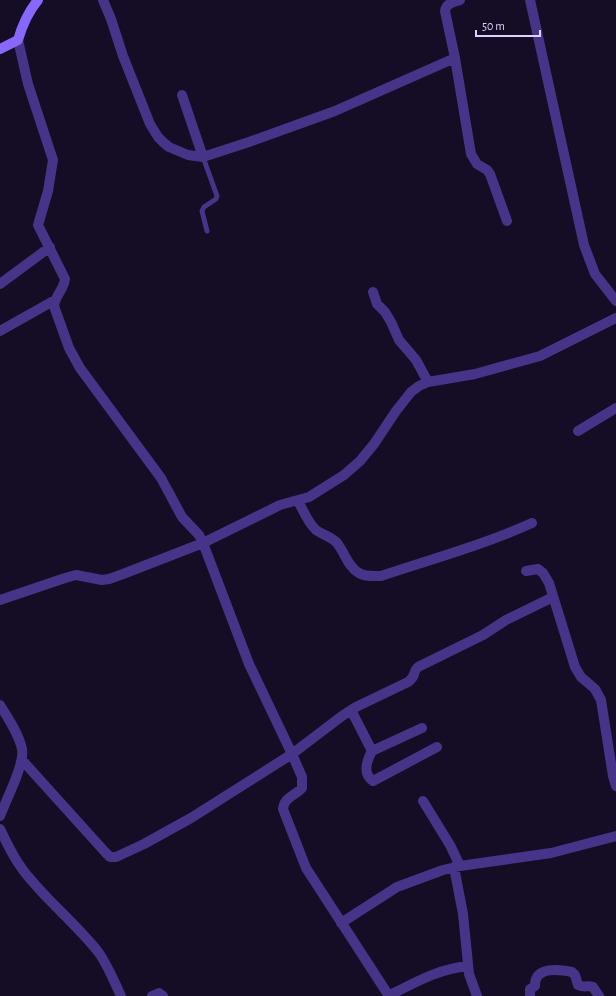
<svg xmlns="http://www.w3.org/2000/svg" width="616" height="996" font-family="'Alegreya Sans',sans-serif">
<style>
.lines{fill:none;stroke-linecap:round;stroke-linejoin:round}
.lane{stroke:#473488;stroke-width:5}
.street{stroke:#473488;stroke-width:10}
.secondary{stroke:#8867ff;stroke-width:10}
</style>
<rect width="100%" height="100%" fill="#150c25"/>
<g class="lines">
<path class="lane" d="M203,157L217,196L216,199L204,207L202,211L207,231"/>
<path class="street" d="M103,0L111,19L123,56L150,124L158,137L164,143L169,147L188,155L203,157L249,142L335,111L455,58L445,11C446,3 454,2 460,0
M530,0L584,245L595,274L616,301
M18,40L28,84L53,160L48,191L38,225L65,279C64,289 55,296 54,306L69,348L80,368L161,478L182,517L199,535L203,543L249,664L292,754L302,777V788C295,796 284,797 283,809L306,868L389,996
M455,58L471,154L477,164L487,170L490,174L507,221
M182,95L203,157
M0,284L50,247
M373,292L377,304L385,312L391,322L399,340L416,360L428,382
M0,331L55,300
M578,431L616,408
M298,501C303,510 308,523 316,530C323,535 332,537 337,543C345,553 348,567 359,573C365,577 374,576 381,576C432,559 483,545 532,523
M526,571L538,569L543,573L549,583L575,667L581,677L595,689L601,700L613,776L616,786
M0,600L65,578L76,575L102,580L109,579L123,574L203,543L280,505L309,497L344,475L360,461L374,444L396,411L411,392L419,386L428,382L475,374L540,356L616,318
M0,705C8,718 19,734 22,749C25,764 6,800 0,816
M351,710L372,751L422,728
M372,751C367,760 362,774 373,781L437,747
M22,760L105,852L110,857H116L144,844L191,818L292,754L342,716L356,707L408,682C417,676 412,672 418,667L483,635L506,620L553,597
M423,801L450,845L460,866
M0,829C9,848 18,866 32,881C53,906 79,927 99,953C108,966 114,981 121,996
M454,867L463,914L469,974L477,996
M341,923L397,887L443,870L460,866L551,853L616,836
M390,995C416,982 438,969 468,966
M152,996L159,993L163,996
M530,996V989L535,986C535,984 535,981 536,979C541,967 562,970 572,972L575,975L578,985C583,988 588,985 593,987L599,996"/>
<path class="secondary" d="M0,49L18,40C22,26 28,12 38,0"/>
</g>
<path d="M476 30v6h64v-6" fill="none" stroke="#dfd0ff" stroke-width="2"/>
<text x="482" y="30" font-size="12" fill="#dfd0ff" stroke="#150c25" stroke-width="3" paint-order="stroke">50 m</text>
</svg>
